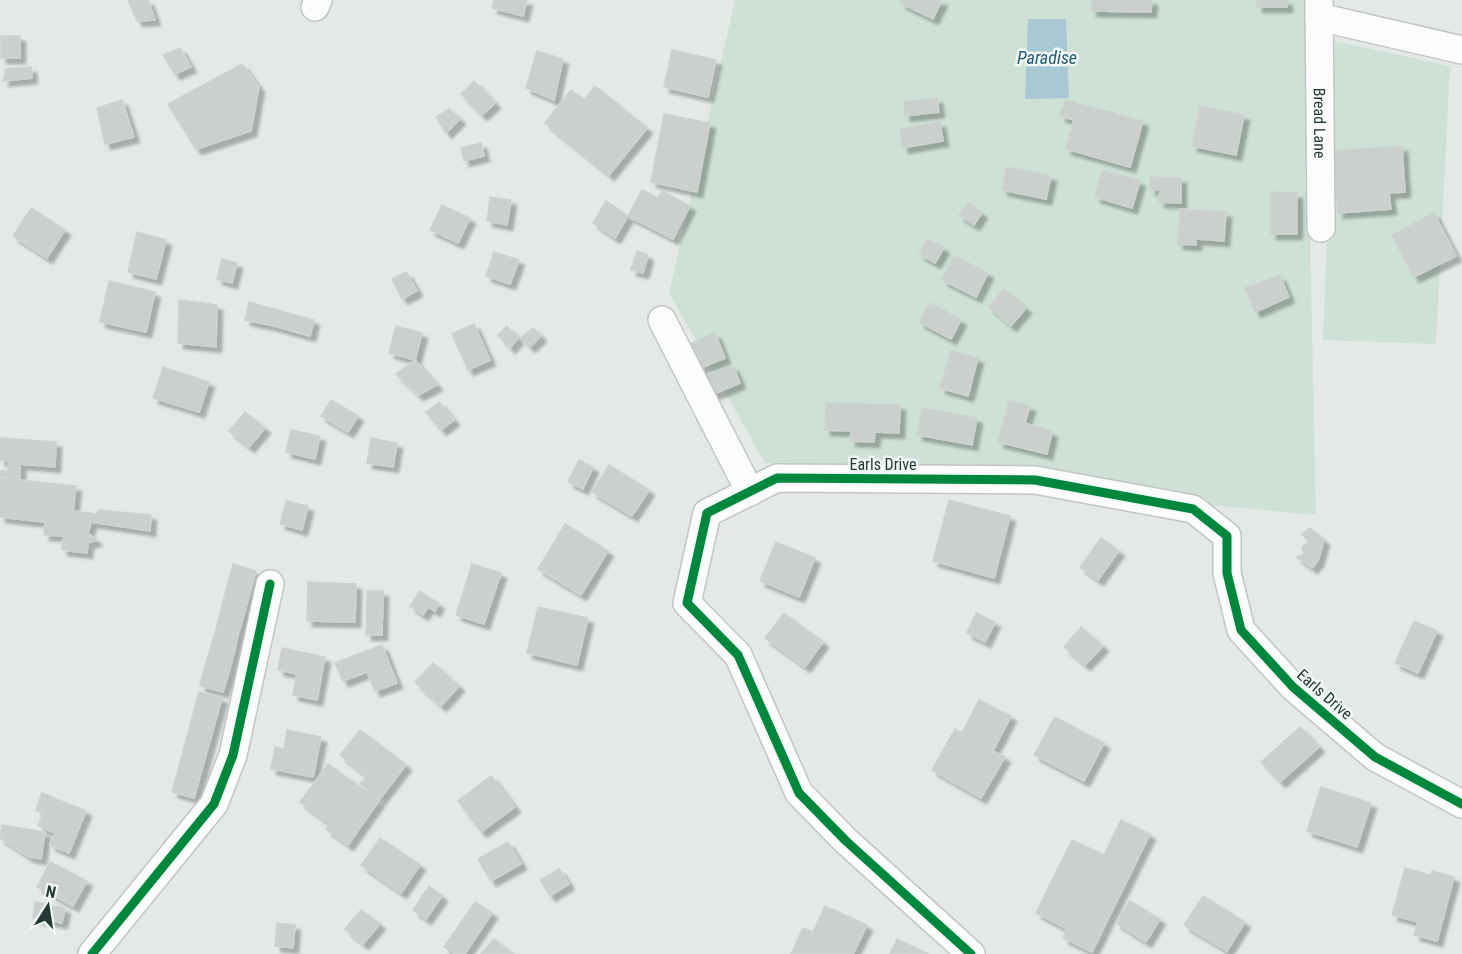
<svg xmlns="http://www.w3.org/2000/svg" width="1462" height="954" font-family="'Roboto Condensed',sans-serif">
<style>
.green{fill:#cee1d6}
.water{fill:#a8c8d4}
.building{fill:#cbd0ce;stroke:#cdd2d0;stroke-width:1.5;filter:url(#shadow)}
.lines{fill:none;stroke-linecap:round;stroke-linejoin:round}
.street-casing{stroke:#c1c6c4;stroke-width:30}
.street{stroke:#fbfcfb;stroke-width:27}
.cycleway-casing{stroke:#f2f8f6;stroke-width:13}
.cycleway{stroke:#00873e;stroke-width:9}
.labels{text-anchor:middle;stroke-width:5;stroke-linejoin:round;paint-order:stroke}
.street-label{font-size:16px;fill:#233b37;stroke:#f2f8f6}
.water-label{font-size:18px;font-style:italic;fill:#225a72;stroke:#f2f8f6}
</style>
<defs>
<filter id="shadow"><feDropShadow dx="5.5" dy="5.5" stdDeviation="1.5" flood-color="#0004"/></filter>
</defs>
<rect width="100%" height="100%" fill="#e4e9e7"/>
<path class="green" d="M735,0H1305L1316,515L765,463L669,293Z
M1334,41L1450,66L1436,344L1323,340Z"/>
<path class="water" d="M1028,19H1066L1069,98L1025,99Z"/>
<path class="building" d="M128,0H148L155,20L137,21Z
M494,0H527L523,16L492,8Z
M902,0H942L933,19L900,3Z
M1092,0H1152L1151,12L1091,11Z
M1257,0H1287V7H1257Z
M1,36H20V58H1Z
M180,48L191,67L175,74L163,55Z
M672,50L716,60L708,97L664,87Z
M537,51L563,59L554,100L526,88Z
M242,64L259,87L251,131L196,149L168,104Z
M31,67L32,78L3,81L6,69Z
M474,81L495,103L482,115L461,94Z
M595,86L647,128L609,175L545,123L571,90L584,100Z
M937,98L939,112L905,116L904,102Z
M122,100L134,137L105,144L97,108Z
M1065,100L1143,121L1130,167L1066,149L1074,120L1060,116Z
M1200,106L1244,115L1236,155L1192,146Z
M449,109L460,119L446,133L436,117Z
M664,114L710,123L697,192L651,182Z
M940,122L943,141L903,148L900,129Z
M481,143L484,156L464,161L461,148Z
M1402,146L1405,192L1389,193L1391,209L1338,213L1333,151Z
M1007,167L1051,176L1046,199L1002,190Z
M1103,170L1140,181L1132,208L1095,197Z
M1151,177L1181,178V203L1159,202L1160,190H1150Z
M642,190L658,198L662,191L690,206L673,239L628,216Z
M1271,192L1297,193V234H1271Z
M490,197L511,200L507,225L487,221Z
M606,201L628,216L615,238L593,223Z
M968,203L982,213L974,225L959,215Z
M442,205L470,218L458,243L430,230Z
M31,208L65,230L47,258L13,236Z
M1180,209L1226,212L1224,241L1196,239V245L1178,244Z
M1434,213L1456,256L1414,277L1392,235Z
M137,232L166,240L156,279L128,272Z
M928,239L944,248L935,263L919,254Z
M637,251L648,255L643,273L631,270Z
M494,252L519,260L510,284L486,276Z
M954,256L988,273L976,297L942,280Z
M222,259L237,263L232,283L217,279Z
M406,272L417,291L402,299L392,279Z
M1280,276L1289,297L1255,312L1245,288Z
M109,281L155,292L146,332L100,322Z
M1004,289L1026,308L1011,326L989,307Z
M179,300L217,305L216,347L178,343Z
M249,302L274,309L270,325L245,320Z
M930,303L961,320L951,339L919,322Z
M274,309L314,320L310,336L270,325Z
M474,324L490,360L468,370L452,334Z
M396,326L422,333L415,360L389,353Z
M507,326L518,338L510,348L498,335Z
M533,328L541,336L530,347L521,338Z
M715,333L725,358L698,369L688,345Z
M951,351L978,358L968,396L940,388Z
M415,360L437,385L418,395L396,374Z
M733,366L740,383L711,395L703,377Z
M163,367L209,382L199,412L153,398Z
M331,400L358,416L348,432L321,416Z
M1009,401L1030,406L1025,423L1052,432L1047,454L998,442Z
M439,402L454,420L441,430L426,412Z
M826,403L900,405L899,433L875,432L874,442L850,441L851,431L825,430Z
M922,408L977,418L972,445L917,435Z
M245,412L265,428L249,447L229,431Z
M291,430L320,436L315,459L286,452Z
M0,438L56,442L55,467L20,464V478L0,476V471H8V461L0,460Z
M371,438L397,443L393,467L367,463Z
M579,460L593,467L583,489L568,482Z
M609,465L649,490L632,516L592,492Z
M0,478L76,486L73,511L97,514L98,510L151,515L150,531L91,522L88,533L97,540L88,543L87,553L62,550L63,536L44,535L45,522L0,517Z
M949,500L1010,516L994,578L933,561Z
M286,501L308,506L302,530L280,524Z
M565,524L608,551L581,595L538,569Z
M1310,528L1324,540L1318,561L1312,568L1296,557L1304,554L1302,547L1309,542L1302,534Z
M1101,538L1119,551L1098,580L1080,567Z
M776,542L815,558L799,597L760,581Z
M233,564L256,571L244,615L221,609Z
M472,564L501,573L484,624L456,615Z
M308,582L356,584L355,622L307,621Z
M367,591H383L382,635H366Z
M420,591L439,604L435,611L428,607L423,615L410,606Z
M538,607L588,618L577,665L527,653Z
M221,609L244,615L238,635L216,629Z
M784,613L823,642L805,667L765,638Z
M976,613L995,622L985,642L967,633Z
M1414,621L1437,631L1418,673L1395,663Z
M1081,627L1103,646L1085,665L1064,647Z
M216,629L238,635L233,657L210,650Z
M382,645L397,683L375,691L367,672L343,681L335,663Z
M282,648L325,657L317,700L293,695L297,674L278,670Z
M210,650L233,657L229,672L205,665Z
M433,663L459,686L441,706L415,682Z
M205,665L229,672L223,692L200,686Z
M199,692L222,698L194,798L172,792Z
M979,700L1011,716L993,751L1005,757L981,798L932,770L955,729L962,733Z
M1055,717L1104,743L1084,781L1034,755Z
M1300,727L1319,747L1280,782L1261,762Z
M287,730L321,737L313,777L271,769L275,747L284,749Z
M360,730L406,765L380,799L360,784L367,776L340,755Z
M328,764L379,801L348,845L326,829L330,824L300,802Z
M491,776L515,807L481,832L458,801Z
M1321,787L1371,803L1357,847L1307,831Z
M42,793L86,811L69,853L50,845L55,833L38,826L43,813L36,810Z
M1121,820L1150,834L1092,952L1063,938L1067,929L1036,913L1072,840L1104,855Z
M2,825L45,832L41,859L29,857L0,838Z
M380,838L420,865L401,893L361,865Z
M508,842L521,864L491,881L478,859Z
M50,862L87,881L73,906L37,887Z
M1405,868L1431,875L1432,871L1454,877L1437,941L1414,935L1418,922L1392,915Z
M559,869L569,884L550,896L540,880Z
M429,886L442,896L426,919L413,910Z
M1203,896L1245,922L1227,951L1184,925Z
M1130,901L1160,919L1146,942L1116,923Z
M35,902L65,908L62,923L33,918Z
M475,902L492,913L465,954H455L444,947Z
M825,906L867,925L853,954H791L803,928L813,932Z
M361,910L380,924L363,944L345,929Z
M277,923L295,925L293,948L275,946Z
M494,939L513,954H481Z
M897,939L928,954H890Z"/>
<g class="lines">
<g class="street-casing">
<g id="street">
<path id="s1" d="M1319,0L1321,228"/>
<path d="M315,7L318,0"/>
<path d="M1319,17L1462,50"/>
<path d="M662,320L750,492"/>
<path d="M92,954L214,804L233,755L270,584"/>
<path d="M971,954L846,841L799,793L738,655L687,603L707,513L777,478L1035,480L1193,509L1227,536V573L1241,630L1293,687L1375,757L1462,804"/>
</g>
</g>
<use href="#street" class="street"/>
<g class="cycleway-casing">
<path id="cycleway" d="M92,954L214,804L233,755L270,584
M971,954L846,841L799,793L738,655L687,603L707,513L777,478L1035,480L1193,509L1227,536V573L1241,630L1293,687L1375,757L1462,804"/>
</g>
<use href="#cycleway" class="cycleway"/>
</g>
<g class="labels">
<g class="street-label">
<text dy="6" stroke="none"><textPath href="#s1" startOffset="123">Bread Lane</textPath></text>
<text x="883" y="470">Earls Drive</text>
<text transform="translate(1325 694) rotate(41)" y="6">Earls Drive</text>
</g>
<g class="water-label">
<text x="1047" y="64">Paradise</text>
</g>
</g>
<g transform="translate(48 906) rotate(12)" stroke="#f2f8f6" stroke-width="4.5" paint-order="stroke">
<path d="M0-4.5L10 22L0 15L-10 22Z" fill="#233b37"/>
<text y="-9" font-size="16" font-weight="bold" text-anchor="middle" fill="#233b37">N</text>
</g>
</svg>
